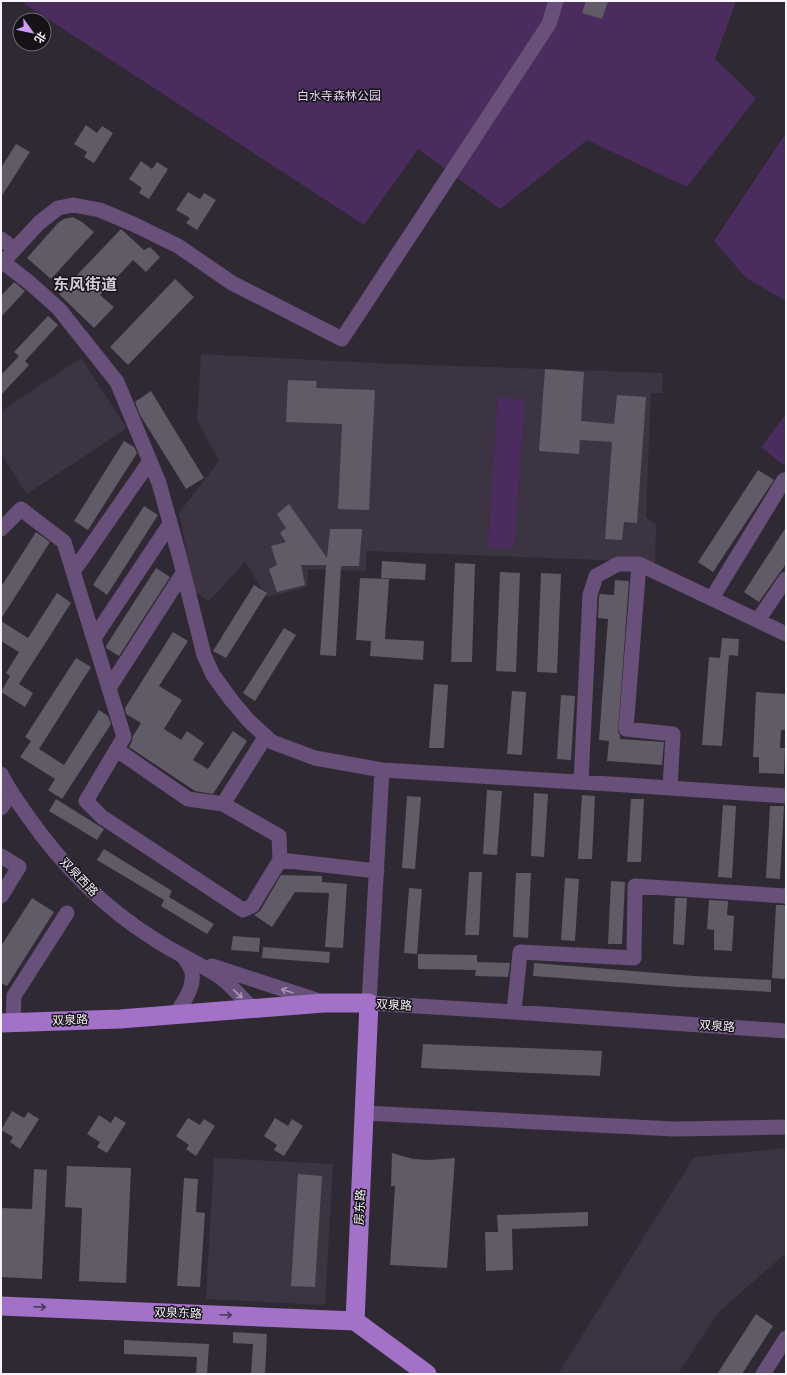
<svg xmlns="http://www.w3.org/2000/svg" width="787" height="1375" font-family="Inter,'Noto Sans SC',sans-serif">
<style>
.built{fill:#3c3343}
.green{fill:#4a2c5f}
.building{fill:#615a67}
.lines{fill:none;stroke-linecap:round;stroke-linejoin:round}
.minor{stroke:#68507a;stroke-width:15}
.major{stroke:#a371c8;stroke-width:19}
.oneway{stroke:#a899b4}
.oneway2{stroke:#4e395e}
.labels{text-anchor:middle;stroke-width:3;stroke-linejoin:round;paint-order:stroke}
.park-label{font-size:12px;fill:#e5d2f5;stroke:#151318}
.street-label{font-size:12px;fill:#f7f3fa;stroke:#151318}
.district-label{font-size:16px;font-weight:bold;fill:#d3cbd9;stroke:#151318}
</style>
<rect width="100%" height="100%" fill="#2f2934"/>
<path class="built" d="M201,354L373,363L663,373L662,393H651L646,517L656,524L655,562L366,551V571L308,569L307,587L267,597L245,562L209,601L195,592L179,513L219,461L197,420Z
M81,358L127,428L27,494L1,454V411Z
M786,1148V1253L719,1312L678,1374H558L694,1157Z
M214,1158L333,1164L325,1305L206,1299Z"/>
<path class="green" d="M24,1H736L715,59L756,98L687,187L587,140L500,209L418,149L364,225L25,4Z
M786,133V301L746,278L714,241Z
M498,397L525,399L514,549L488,547Z
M786,414V467L761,447Z"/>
<path class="building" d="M586,1H608L602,19L582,13Z
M86,125L97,133L102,126L113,133L94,163L84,157L87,152L74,144Z
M16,144L30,152L1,197V168Z
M141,161L152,169L157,162L168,169L149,199L139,193L142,188L129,179Z
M188,192L200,199L204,193L216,200L197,230L186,223L190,218L176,210Z
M73,217L82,222L94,232L51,279L27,258L58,223L64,219Z
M121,229L144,250L150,247L160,257L146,272L133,260L100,295L114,307L94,328L59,294Z
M175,279L194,297L128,365L110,347Z
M14,282L25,291L1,317V296Z
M48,316L58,325L25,361L29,365L1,395V375L19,356L14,352Z
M545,369L584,372L581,421L614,424L617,395L646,397L637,523L624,522L622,540L605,539L612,442L580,440L579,454L539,451Z
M288,380L317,381L316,388L375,390L369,510L338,509L342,424L286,422Z
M151,391L204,478L186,489L140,415L135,402Z
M124,441L134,447L137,453L88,530L74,521Z
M758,470L774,480L713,572L698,562Z
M289,504L327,558L330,529H362L359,566H341L336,656L320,655L326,565H301L305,585L277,592L269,569L277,565L271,546L286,542L280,533L286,528L277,514Z
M144,506L158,515L107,595L93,585Z
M786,527V564L759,602L744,592Z
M36,532L50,542L1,619V587Z
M382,561L426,564L425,580L381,578Z
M455,563L475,564L472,662H451Z
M156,568L170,577L119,656L106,648V646Z
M500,572L520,573L516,672L496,671Z
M541,573L561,574L557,673L537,672Z
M360,578L389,579L385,639L424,641L423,660L370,656L371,641L356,640Z
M615,580L629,581L618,732L620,735V739L664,742L662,765L607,761L609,741L599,740L608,619L598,618L599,597L600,594L614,595Z
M254,585L267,593L226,658L213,651Z
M57,593L71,603L19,684L33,693L25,707L1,692L10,676L6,673L19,652L1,641V621L28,638Z
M284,628L296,635L255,701L243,693Z
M173,632L188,641L159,686L182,700L164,729L181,740L187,731L204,743L193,760L208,769L233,731L247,741L213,794L195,791L129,747L132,741L133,736L141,723L126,714L125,708Z
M722,638L739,639L738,656L729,655L722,746L702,745L709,657L720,658Z
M76,658L91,667L39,749L64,765L99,710L108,716L111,724L62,799L48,790L55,779L20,757L31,741L25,737Z
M434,684L448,685L444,748H429Z
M512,691L526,692L522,755L507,754Z
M756,692L786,694L785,719H786V730H781L780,748H785L784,774L759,773V757H753Z
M561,695L575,696L571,760L557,759Z
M487,790L502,791L497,855L483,854Z
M534,793L548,794L544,857L531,856Z
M582,795L595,796L592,859H578Z
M407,796L421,797L415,869L402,868Z
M56,799L104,829L97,840L49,811Z
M631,799H644L641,862H627Z
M723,805L736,806L732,878L718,877Z
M770,806H784L780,879L766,878Z
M104,849L172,891L169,897L214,924L207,934L161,906L164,900L97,860Z
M469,872H482L479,935H465Z
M516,873H531L528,938L513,937Z
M281,875L322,876V882L347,884L343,948L325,947L329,893L295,892L272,927L254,915L260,911Z
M565,878L579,879L575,941L561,940Z
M611,881L625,882L622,944H608Z
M409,888L422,889L417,954L404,953Z
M32,898L54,912L7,986L1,983V946Z
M675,898H687L684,945L673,944Z
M709,900L728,901L727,915L734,916L732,951L714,950V930L707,929Z
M776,905H786L785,979L772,978Z
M233,936L260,938L259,952L231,950Z
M263,947L330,952L329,963L262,958Z
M418,954L477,955V962L510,963L508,977L475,976L476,970L418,969Z
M534,963L694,976L771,980V992L679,987L533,976Z
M423,1044L602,1051L600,1076L421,1068Z
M12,1111L24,1118L28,1112L39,1119L20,1149L10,1142L13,1137L1,1130Z
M99,1115L111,1123L115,1116L126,1123L107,1153L97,1147L100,1142L87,1134Z
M188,1118L200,1125L204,1119L215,1126L196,1156L186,1149L189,1145L176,1136Z
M275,1118L288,1126L292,1119L303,1126L284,1156L274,1150L277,1145L264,1136Z
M392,1153L413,1159L429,1160L455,1158L447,1268L390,1265L395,1186H391Z
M67,1166L131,1168L126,1283L79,1281L82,1208L65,1207Z
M34,1169L47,1170L42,1279L1,1277V1208L32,1209Z
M298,1174L322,1176L315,1287L291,1286Z
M184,1178L198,1179L196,1212L205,1213L200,1287L177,1286Z
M588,1212V1226L512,1229L513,1270L486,1271L485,1232H498L497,1215Z
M756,1314L773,1326L742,1374H717Z
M233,1332L267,1334L265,1374H251L253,1344L233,1343Z
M124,1340L209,1344L207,1374H196L197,1357L124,1354Z"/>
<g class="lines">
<path class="minor" d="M1,239L15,249
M3,262L30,283L59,309L117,382L159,483L179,555L204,655L213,675L232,701L249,721L272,742L315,758L382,770L626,785L786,796
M1,264L39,223L58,208L73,205L100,210L133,224L178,246L232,283L342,339L549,24L556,1
M1,529L21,509L64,542L124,737L86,801L102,817L243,910L252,906L280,860L377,871
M639,564L626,729L673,734L670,788
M73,572L150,461
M712,598L784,480L786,482
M758,620L786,579
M94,638L170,524
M109,688L183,573
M266,736L223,804L279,836L280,860
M117,750L188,799L223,804
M382,770L369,1003L514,1012L786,1031
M1,774C8,788 17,801 27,815C61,864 103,907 154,939C175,953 199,963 220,977C232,986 242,998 253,1009
M581,782L590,595L596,576L618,564H639L786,634
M1,808L11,793
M1,856L19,867L1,896
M212,966L319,1001
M514,1012L520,952L634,958L635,886L786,896
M176,1014C184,1001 198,983 190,967C188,963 185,959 183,956
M13,1022L14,996L67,913
M364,1113L674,1129L786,1127
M763,1374L786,1338"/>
<path class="major" d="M1,1023L120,1019L324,1003H369L355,1321
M1,1306L355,1321
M355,1321L427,1374"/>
</g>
<defs><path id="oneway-shaft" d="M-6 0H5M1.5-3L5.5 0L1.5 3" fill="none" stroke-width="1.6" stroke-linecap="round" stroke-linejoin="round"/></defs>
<g class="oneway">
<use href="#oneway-shaft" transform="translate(287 991) rotate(-162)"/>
<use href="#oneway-shaft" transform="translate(238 994) rotate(43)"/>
</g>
<g class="oneway2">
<use href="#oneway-shaft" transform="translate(40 1307) rotate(2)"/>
<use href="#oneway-shaft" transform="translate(226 1315) rotate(2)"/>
</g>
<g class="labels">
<g class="park-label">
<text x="339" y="100">白水寺森林公园</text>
</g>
<g class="street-label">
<text transform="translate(79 877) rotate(46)" y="4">双泉西路</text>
<text transform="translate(394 1005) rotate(3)" y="4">双泉路</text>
<text transform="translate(70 1020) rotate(-2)" y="4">双泉路</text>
<text transform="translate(717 1026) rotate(4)" y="4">双泉路</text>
<text transform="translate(360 1207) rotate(-87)" y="4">房东路</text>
<text transform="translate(178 1313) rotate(2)" y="4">双泉东路</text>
</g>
<g class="district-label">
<text x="85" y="290">东风街道</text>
</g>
</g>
<rect width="787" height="1375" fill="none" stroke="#f7f3fa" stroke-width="4"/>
<g transform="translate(32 32) rotate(123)"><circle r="19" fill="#151318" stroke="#6f6d72"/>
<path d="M0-3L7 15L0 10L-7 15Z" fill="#d39cfc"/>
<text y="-6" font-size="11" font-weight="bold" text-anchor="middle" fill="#f7f3fa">北</text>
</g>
</svg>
